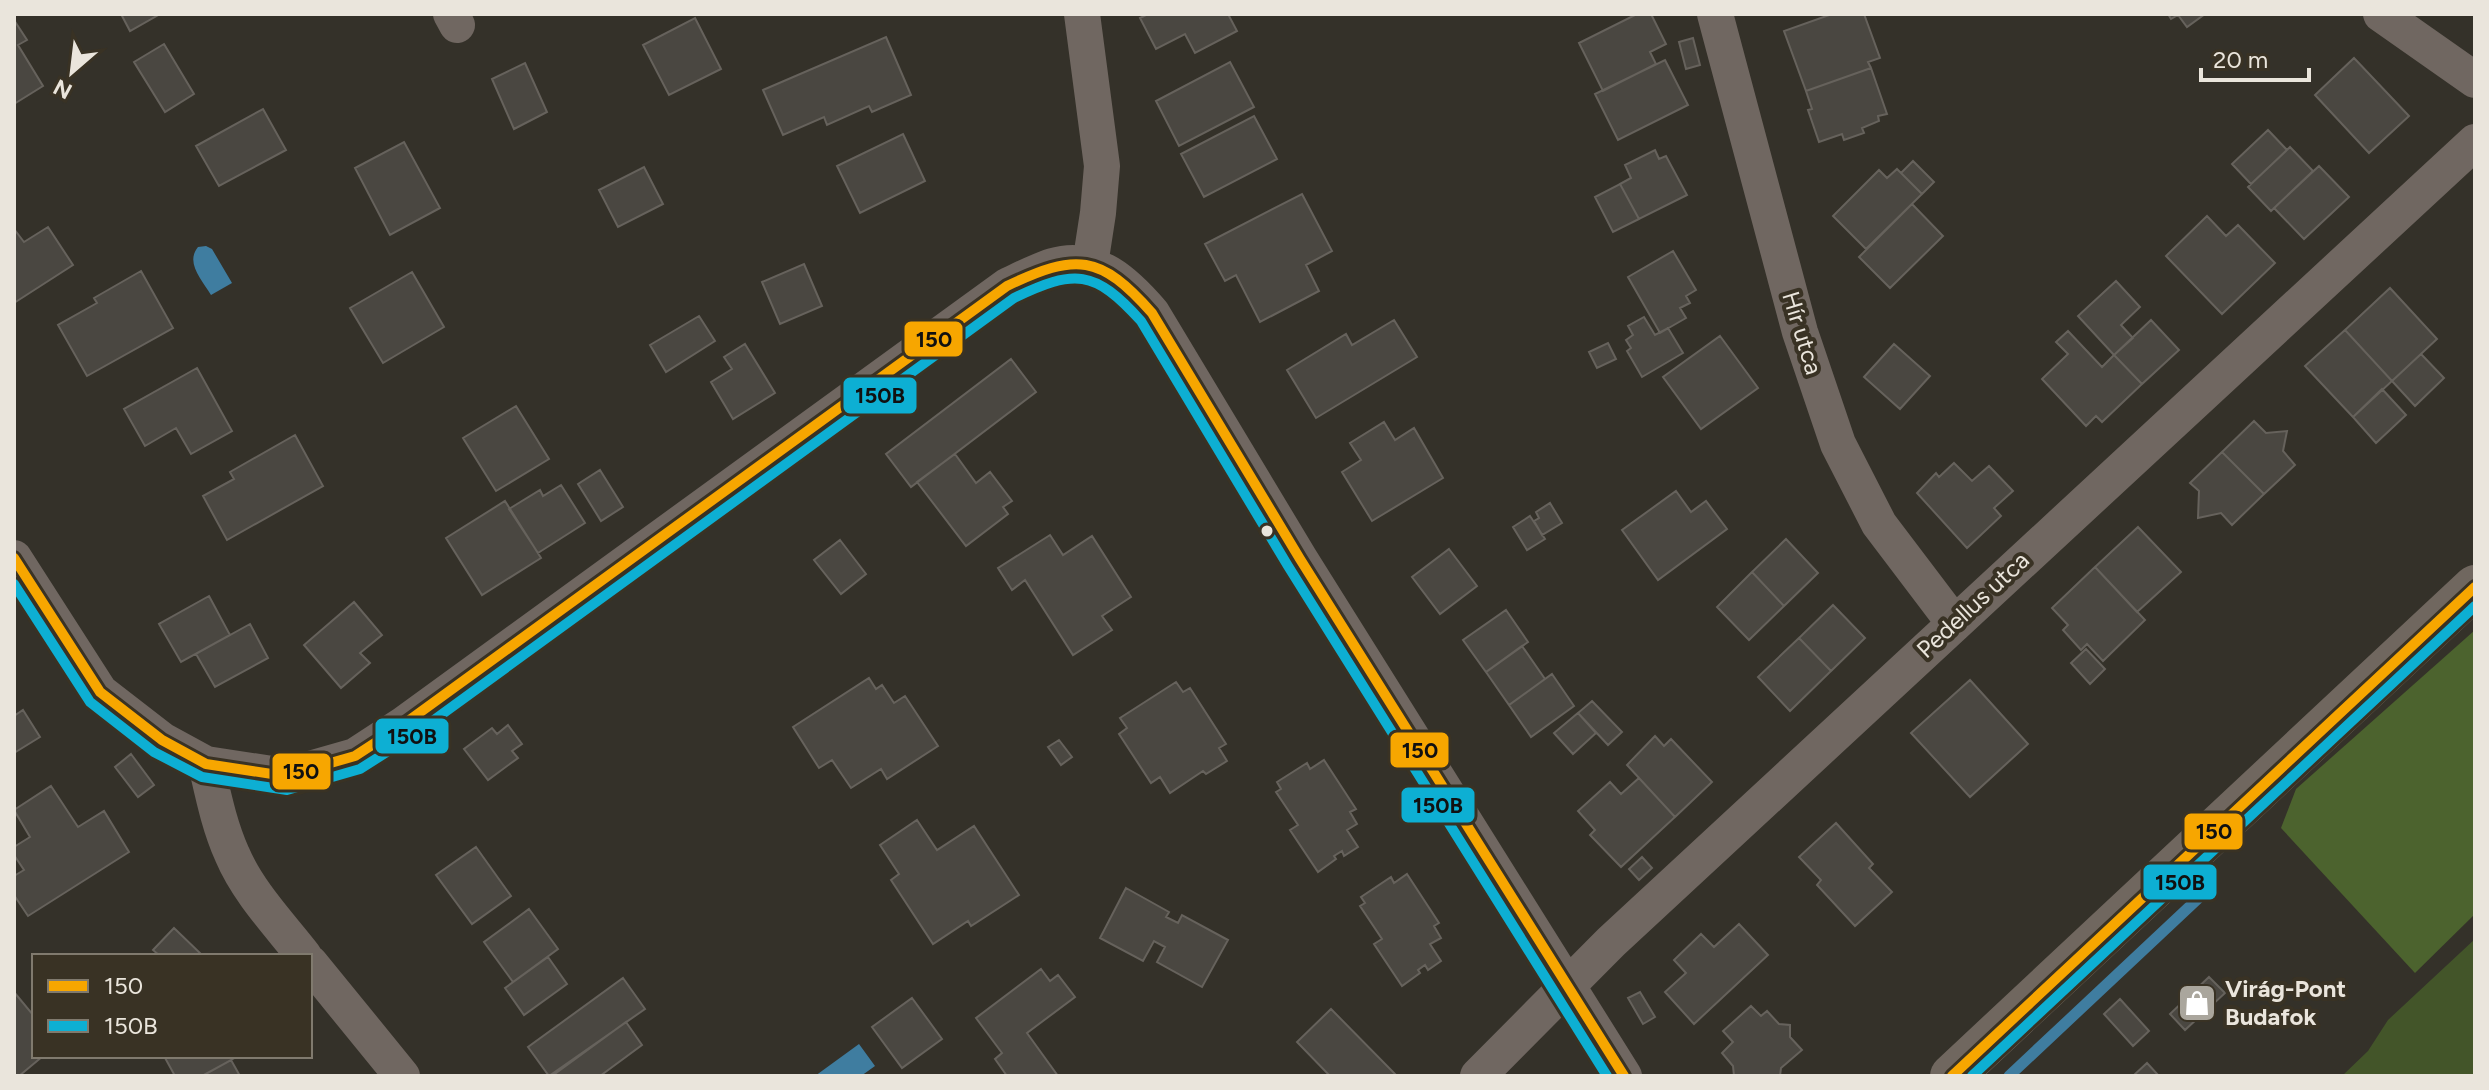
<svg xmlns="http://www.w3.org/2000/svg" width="2489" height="1090" font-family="Figtree,sans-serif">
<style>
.green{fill:#435529}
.forest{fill:#4c632e}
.water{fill:#3f7da0}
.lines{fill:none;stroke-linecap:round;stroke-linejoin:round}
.stream{stroke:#3f7da0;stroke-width:11}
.building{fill:#4a4741;stroke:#66625c;stroke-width:2}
.minor{stroke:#706761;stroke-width:36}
.major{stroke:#70675f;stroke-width:44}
.bus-1-casing{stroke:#393224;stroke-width:16}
.bus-2-casing{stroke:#393224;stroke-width:16}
.bus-1{stroke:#f7a600;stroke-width:10}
.bus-2{stroke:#0dafd3;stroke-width:10}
.bus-dot{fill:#eae5dc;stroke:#393224;stroke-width:3}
.labels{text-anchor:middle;stroke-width:8;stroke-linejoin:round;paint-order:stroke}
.street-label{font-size:24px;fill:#eae5dc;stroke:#393224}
.poi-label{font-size:24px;font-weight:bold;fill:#eae5dc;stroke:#393224;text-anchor:start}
.line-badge{stroke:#393224;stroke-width:3}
.pale-badge-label{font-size:22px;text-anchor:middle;font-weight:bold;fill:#111}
</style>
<rect width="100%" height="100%" fill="#343129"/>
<path class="green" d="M2475,939V1076H2342L2368,1051L2388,1020Z"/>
<path class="forest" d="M2475,630V914L2415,973L2281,828L2296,789Z"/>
<path class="water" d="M206,246L212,249L232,283L211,295C202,280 185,263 198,247Z
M859,1044L875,1066L861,1076H815Z"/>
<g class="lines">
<path class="stream" d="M2009,1076L2204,893"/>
</g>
<path class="building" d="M121,14H160L130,31Z
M1148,14H1228L1237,31L1195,53L1185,34L1156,49L1140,18Z
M1637,14H1651L1666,44L1650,52L1656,64L1603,91L1579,43Z
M1832,14H1864L1880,58L1868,62L1871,68L1806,91L1784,31Z
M2168,14H2205L2187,27L2178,15L2171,19Z
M695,18L721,69L669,95L643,45Z
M14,20L27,40L18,45L43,86L14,104Z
M886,37L911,95L872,112L869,106L827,125L824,117L783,135L763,90Z
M1693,38L1700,65L1686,69L1679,42Z
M164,44L194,94L165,112L134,62Z
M2354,58L2409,116L2369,153L2315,95Z
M1665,60L1688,105L1618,140L1595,94Z
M1230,62L1254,107L1179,146L1156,101Z
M525,63L547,112L514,129L492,79Z
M1871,68L1887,114L1878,116L1879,121L1862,128L1864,133L1844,140L1842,134L1819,142L1808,110L1812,109L1806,91Z
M263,109L286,150L219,186L196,146Z
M1254,116L1277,159L1204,197L1181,154Z
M2268,130L2287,150L2251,184L2232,164Z
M903,134L925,181L860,213L837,166Z
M404,142L440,208L390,235L355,168Z
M2290,147L2313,171L2271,211L2248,187Z
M1655,150L1659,159L1666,156L1687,195L1639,219L1620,184L1631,178L1625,165Z
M1913,161L1934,182L1922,194L1901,173Z
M2319,166L2349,197L2304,239L2274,208Z
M644,167L663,204L618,227L599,190Z
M1897,169L1922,194L1866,249L1833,216L1879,170L1887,178Z
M1620,184L1639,219L1613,232L1595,197Z
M1302,194L1332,251L1306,265L1319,291L1260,322L1236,275L1225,281L1205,244Z
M1912,204L1943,236L1890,288L1859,257Z
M2207,216L2226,236L2238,225L2275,263L2222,314L2166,256Z
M48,227L73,265L14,303V229L24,242Z
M1673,251L1696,290L1686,296L1690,303L1680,308L1686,318L1660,333L1628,277Z
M804,264L822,306L780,324L762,282Z
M141,271L173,328L87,376L58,325L97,303L94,298Z
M412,272L444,327L383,363L350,308Z
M2116,281L2140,307L2121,325L2133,338L2114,355L2078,316Z
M2390,288L2437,339L2392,381L2345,330Z
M699,316L715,341L666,372L650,345Z
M1644,317L1655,335L1668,328L1683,353L1642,377L1627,351L1631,348L1626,340L1633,335L1628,326Z
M1394,320L1417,357L1316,418L1287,370L1346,334L1352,345Z
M2151,320L2179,350L2142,384L2114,355Z
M2345,330L2392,381L2353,417L2305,366Z
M2068,331L2102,367L2114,355L2142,384L2102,422L2096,416L2086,426L2042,379L2068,354L2056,342Z
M1720,336L1758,388L1701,429L1663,377Z
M1608,343L1616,359L1597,368L1589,352Z
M745,344L775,393L733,419L711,382L732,369L724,357Z
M1894,344L1930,376L1900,409L1864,377Z
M2421,354L2444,378L2415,406L2392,381Z
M1011,359L1036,392L911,487L886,454Z
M197,368L232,431L191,454L176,428L145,446L124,409Z
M2382,389L2406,415L2376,443L2353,417Z
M516,406L549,459L496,491L463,438Z
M2254,421L2266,433L2287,431L2283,451L2295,465L2264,494L2222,452Z
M1384,422L1395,440L1414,428L1443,478L1372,521L1342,472L1361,460L1350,443Z
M295,435L323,486L227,540L203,496L234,479L230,472Z
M2222,452L2264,494L2232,525L2221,513L2198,518L2199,491L2190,483Z
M955,454L976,483L990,472L1012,501L1003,507L1008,514L966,546L917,482Z
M1954,463L1972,481L1989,466L2013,491L1994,508L2001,516L1967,548L1917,493L1936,473L1939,477Z
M600,470L623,507L601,521L578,484Z
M561,485L585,523L538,553L509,509L540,490L543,496Z
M1676,491L1691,512L1706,501L1727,529L1658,580L1622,530Z
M505,501L541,558L482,595L446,538Z
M1550,503L1562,523L1542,535L1534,521L1539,518L1536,512Z
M1530,516L1545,539L1527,550L1513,527Z
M2138,527L2181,572L2137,612L2095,567Z
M1050,535L1063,555L1092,536L1131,597L1102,616L1112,630L1073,655L1025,580L1012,590L998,568Z
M1786,539L1818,573L1784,606L1752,572Z
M840,540L866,574L841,594L814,560Z
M1449,549L1477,586L1440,614L1412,577Z
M2095,567L2145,620L2103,661L2087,644L2081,650L2063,630L2068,625L2052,608Z
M1752,572L1784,606L1749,640L1717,607Z
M209,596L230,635L181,662L159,624Z
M354,602L382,635L360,653L370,663L341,688L304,645Z
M1833,605L1865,638L1831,671L1799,638Z
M1506,610L1528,642L1486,672L1463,640Z
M250,624L268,658L215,687L196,654Z
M1799,638L1831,671L1790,711L1758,677Z
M1522,646L1545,679L1509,705L1486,672Z
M2086,649L2105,669L2090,684L2071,663Z
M1552,674L1574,706L1531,737L1509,705Z
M869,678L876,689L882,685L894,703L905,696L938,746L887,779L881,769L851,788L832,760L819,768L793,727Z
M1970,680L2028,744L1970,797L1911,733Z
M1176,682L1183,692L1190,688L1226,744L1219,748L1227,761L1206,774L1203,771L1170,793L1160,777L1151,783L1119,734L1127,728L1120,718Z
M1592,701L1622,732L1608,745L1578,713Z
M23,710L40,737L14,753V716Z
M1578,713L1596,733L1573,754L1554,733Z
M508,725L522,744L512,751L518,758L488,780L464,749L492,728L497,734Z
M1655,736L1664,746L1671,739L1712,782L1675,817L1627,765Z
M1059,740L1072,757L1061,765L1048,747Z
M131,754L154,785L138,797L115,767Z
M1324,760L1356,809L1350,812L1357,824L1347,830L1358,847L1344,856L1342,851L1334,856L1336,859L1318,872L1290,830L1298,825L1276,792L1281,789L1277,782L1307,763L1310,769Z
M1639,778L1675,817L1621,867L1590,835L1595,830L1578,811L1610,782L1621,794Z
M51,786L78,827L104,811L129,852L28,916L14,895V876L24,870L14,855V847L30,837L14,810Z
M917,820L937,850L974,826L1019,895L971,926L968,921L933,944L891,880L899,874L880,845Z
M1836,823L1873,864L1869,868L1892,892L1855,926L1817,885L1821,880L1799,857Z
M476,847L511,896L472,924L436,875Z
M1642,857L1652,868L1639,880L1629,869Z
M1407,874L1439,923L1434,926L1441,938L1430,944L1441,961L1428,970L1425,965L1418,970L1420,973L1402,986L1374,944L1382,939L1360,906L1365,903L1361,897L1391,877L1394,883Z
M1126,888L1169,912L1166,917L1178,923L1182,915L1228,940L1202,987L1157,962L1165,947L1154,941L1143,961L1100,938Z
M529,909L558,949L513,982L484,942Z
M1739,924L1768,955L1694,1024L1665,992L1686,973L1674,960L1701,934L1714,947Z
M174,928L202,955L201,956H160L153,950Z
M548,957L567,984L524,1015L505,988Z
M1041,969L1050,981L1058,975L1075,997L1027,1033L1058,1076H1007L995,1059L1002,1053L976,1018Z
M2209,977L2225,993L2185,1030L2170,1014Z
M623,978L645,1009L549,1076L528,1047Z
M14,992L34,1016V1056H43L19,1076H14Z
M1640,992L1655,1017L1643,1024L1628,998Z
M912,998L942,1039L902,1068L872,1027Z
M2120,999L2149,1031L2133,1046L2104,1014Z
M1751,1006L1761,1016L1767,1011L1779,1024L1790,1025V1037L1802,1050L1781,1068L1780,1076H1734L1733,1066L1722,1053L1733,1042L1723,1031Z
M1331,1009L1397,1076H1330L1297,1042Z
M626,1022L642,1045L600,1076H552Z
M164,1056H238L202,1076H175Z
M231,1060L240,1076H202Z
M2147,1063L2159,1076H2133Z"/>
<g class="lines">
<path class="minor" d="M451,14L457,25
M1082,14L1102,166L1098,213L1090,265
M1715,14L1800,332L1838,444L1879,524L1954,623
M2381,14L2475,80
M14,558L100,692L162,740L206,764L285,776L355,756L404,724L1007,286C1022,279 1037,271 1053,266C1096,253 1127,284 1152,313L1300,559L1624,1076
M206,764C213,794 219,825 232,854C248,892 279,924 304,956
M310,963L402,1076
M1478,1076L1611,942L2475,142"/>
<path class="major" d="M1952,1076L2475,587"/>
<g class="bus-1-casing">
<path id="bus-1" d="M14,558L100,692L162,740L206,764L285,776L355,756L404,724L1007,286C1076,253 1100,254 1152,313L1300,559L1624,1076
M1952,1076L2475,587"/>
</g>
<g class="bus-2-casing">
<path id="bus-2" d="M14,584L90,702L154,752L202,777L287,790L360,769L412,736L1014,298C1075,269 1094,269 1141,321L1288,566L1607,1076
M1972,1076L2475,606"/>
</g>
<use href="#bus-1" class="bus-1"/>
<use href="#bus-2" class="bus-2"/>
</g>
<defs>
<g id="shop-square" transform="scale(2)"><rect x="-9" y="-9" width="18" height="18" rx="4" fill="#aaa69d" stroke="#393224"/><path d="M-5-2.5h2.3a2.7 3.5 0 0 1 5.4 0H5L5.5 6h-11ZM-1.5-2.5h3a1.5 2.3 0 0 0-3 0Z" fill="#fff"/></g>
</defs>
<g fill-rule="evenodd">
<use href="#shop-square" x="2197" y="1003"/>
</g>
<circle class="bus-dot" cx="1267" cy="531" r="7"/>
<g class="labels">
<g class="street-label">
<text transform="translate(1802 333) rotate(73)" y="8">Hír utca</text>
<text transform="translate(1973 605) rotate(-43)" y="8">Pedellus utca</text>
</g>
<g class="poi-label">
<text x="2225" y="997">Virág-Pont<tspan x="2225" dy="28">Budafok</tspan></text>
</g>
</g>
<g class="line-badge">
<rect x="903" y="320" width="61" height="38" rx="8" fill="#f7a600"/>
<rect x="842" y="376" width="76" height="39" rx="8" fill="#0dafd3"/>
<rect x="374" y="717" width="76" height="38" rx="8" fill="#0dafd3"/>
<rect x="1389" y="731" width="61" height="38" rx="8" fill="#f7a600"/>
<rect x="271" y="752" width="61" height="39" rx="8" fill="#f7a600"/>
<rect x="1400" y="786" width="76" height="38" rx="8" fill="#0dafd3"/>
<rect x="2183" y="812" width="61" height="39" rx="8" fill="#f7a600"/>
<rect x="2142" y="863" width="76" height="38" rx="8" fill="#0dafd3"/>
</g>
<g class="pale-badge-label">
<text x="934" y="347">150</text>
<text x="880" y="403">150B</text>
<text x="412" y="744">150B</text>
<text x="1420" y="758">150</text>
<text x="301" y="779">150</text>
<text x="1438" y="813">150B</text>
<text x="2214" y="839">150</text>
<text x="2180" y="890">150B</text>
</g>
<rect width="2489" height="1090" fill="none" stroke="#eae5dc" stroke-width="32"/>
<rect x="32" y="954" width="280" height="104" fill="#393224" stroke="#807a6e" stroke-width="2"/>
<rect x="48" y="980" width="40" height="12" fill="#f7a600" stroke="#807a6e" stroke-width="2"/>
<text x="104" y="994" font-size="24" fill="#eae5dc">150</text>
<rect x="48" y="1020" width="40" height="12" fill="#0dafd3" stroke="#807a6e" stroke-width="2"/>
<text x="104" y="1034" font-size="24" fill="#eae5dc">150B</text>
<g transform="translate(72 72) rotate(208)" stroke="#393224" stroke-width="6" paint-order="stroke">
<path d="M0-6L14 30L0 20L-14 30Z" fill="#eae5dc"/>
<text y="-12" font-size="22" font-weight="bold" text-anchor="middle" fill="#eae5dc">N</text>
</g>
<path d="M2201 68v12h108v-12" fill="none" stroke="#eae5dc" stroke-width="4"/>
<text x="2213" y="68" font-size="24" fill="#eae5dc" stroke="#393224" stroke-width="6" paint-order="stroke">20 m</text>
</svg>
